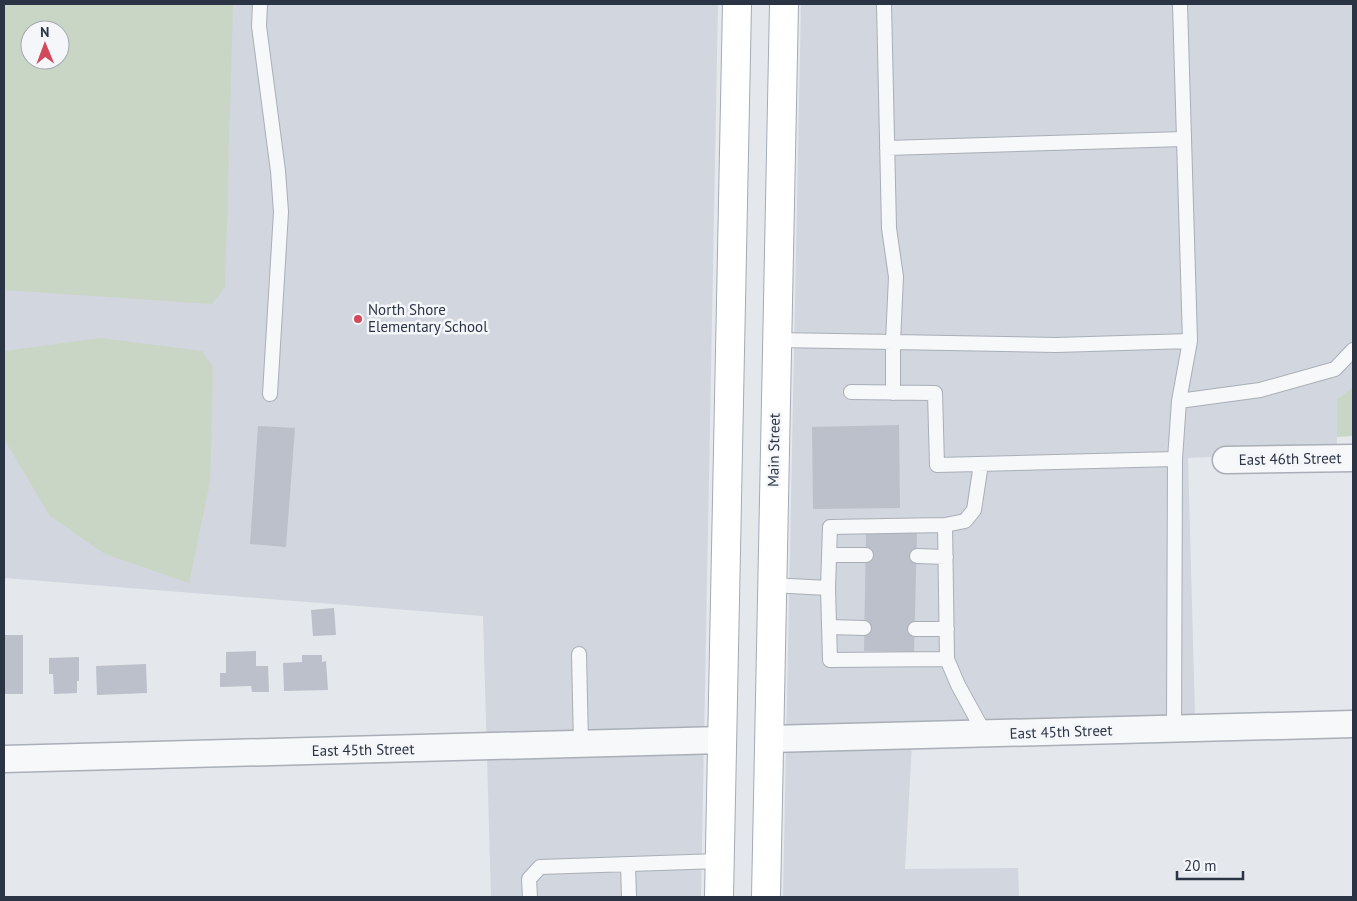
<svg xmlns="http://www.w3.org/2000/svg" width="1357" height="901" font-family="'PT Sans',sans-serif">
<style>
.built{fill:#d2d6de;fill-rule:evenodd}
.green{fill:#c9d6c5;fill-rule:evenodd}
.building{fill:#bbc0ca}
.lines{fill:none;stroke-linecap:round;stroke-linejoin:round}
.lane-casing{stroke:#a9aeb7;stroke-width:16}
.street-casing{stroke:#a9aeb7;stroke-width:29}
.primary-casing{stroke:#a3abb8;stroke-width:30}
.lane{stroke:#f7f8fa;stroke-width:14}
.street{stroke:#f7f8fa;stroke-width:26}
.primary{stroke:#fff;stroke-width:28}
.poi-dot{fill:#d1495b;stroke:#f4f6f9;stroke-width:2}
.labels{text-anchor:middle;stroke-width:5;stroke-linejoin:round;paint-order:stroke}
.poi-label{font-size:15px;fill:#2b3445;stroke:#f4f6f9;text-anchor:start}
.street-label{font-size:15px;fill:#2b3445;stroke:#f4f6f9}
</style>
<rect width="100%" height="100%" fill="#e4e7ec"/>
<path class="built" d="M4,4H718L701,897H491L483,616L4,578ZM30,30H60V60H30Z
M801,4H1353V387L1337,399V452L1188,458L1195,716L913,725L905,869L1018,868L1019,897H783Z"/>
<path class="green" d="M4,4H233L225,287L212,304L4,290ZM30,30H60V60H30Z
M101,338L202,351L213,366L210,482L189,583L105,554L50,516L4,439V351Z
M1353,387V436L1337,437V399Z"/>
<path class="building" d="M899,425L900,508L813,509L812,427Z
M258,426L295,428L286,547L250,544Z
M866,531L917,532L914,652L864,651Z
M334,608L336,635L313,636L311,610Z
M4,635H23V694H4Z
M256,651V666H268L269,692H252L251,686L220,687V673H226V652Z
M302,655H322V662L326,661L328,690L284,691L283,663L302,662Z
M79,657V681H77V693L54,694L53,674H49V658Z
M146,664L147,693L97,695L96,666Z"/>
<g class="lines">
<g class="lane-casing">
<path id="lane" d="M260,4L259,26L278,171L281,212L270,394
M1180,4L1190,341
M887,148L1184,139
M777,340L893,342L896,277L889,228L884,4
M851,392L935,393L937,465L1175,459
M893,393V342L1056,345L1190,341L1179,401
M945,525L965,521L974,510L981,464
M829,555H866
M917,556L946,557
M771,585L828,588L830,527L945,525L947,659L958,685L985,734
M828,588L830,660L947,659
M829,627L864,628
M915,629H947
M579,654L581,744
M1174,728L1175,459L1179,401L1260,390L1335,369L1353,350
M628,864L629,897
M530,897L529,879L540,867L720,861"/>
</g>
<g class="street-casing">
<path id="street" d="M1226,460L1353,458
M769,739L1353,724
M4,759L722,740"/>
</g>
<g class="primary-casing">
<path id="primary" d="M719,897L737,4
M766,897L784,4"/>
</g>
<use href="#lane" class="lane"/>
<use href="#street" class="street"/>
<use href="#primary" class="primary"/>
</g>
<circle class="poi-dot" cx="358" cy="319" r="5"/>
<g class="labels">
<g class="poi-label">
<text x="368" y="315">North Shore<tspan x="368" dy="17">Elementary School</tspan></text>
</g>
<g class="street-label">
<text transform="translate(774 450) rotate(-89)" y="5">Main Street</text>
<text transform="translate(1290 459) rotate(-1)" y="5">East 46th Street</text>
<text transform="translate(1061 732) rotate(-2)" y="5">East 45th Street</text>
<text transform="translate(363 750) rotate(-1)" y="5">East 45th Street</text>
</g>
</g>
<rect width="1357" height="901" fill="none" stroke="#2b3445" stroke-width="10"/>
<g transform="translate(45 45) rotate(359)"><circle r="24" fill="#f4f6f9" stroke="#a4a8b1"/>
<path d="M0-4L9 19L0 12L-9 19Z" fill="#d1495b"/>
<text y="-8" font-size="14" font-weight="bold" text-anchor="middle" fill="#2b3445">N</text>
</g>
<path d="M1177 871v8h66v-8" fill="none" stroke="#2b3445" stroke-width="2.5"/>
<text x="1184" y="871" font-size="15" fill="#2b3445" stroke="#f4f6f9" stroke-width="4" paint-order="stroke">20 m</text>
</svg>
